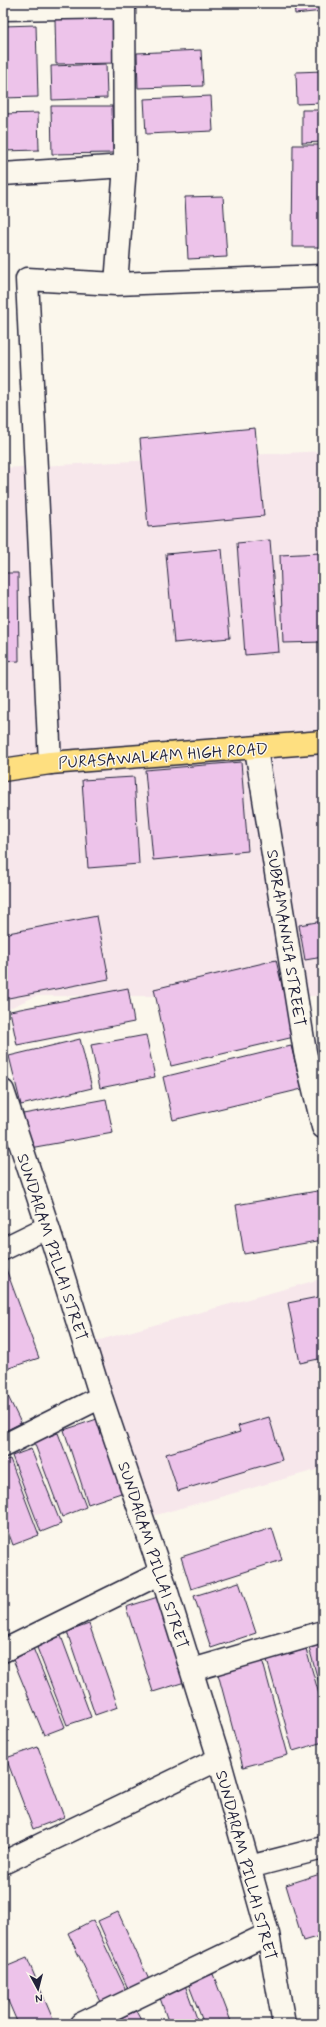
<svg xmlns="http://www.w3.org/2000/svg" width="326" height="2027" font-family="Mynerve,sans-serif">
<style>
.built{fill:#f7e7eb}
.building{fill:#edc3ea;stroke:#22223b}
.lines{fill:none;stroke-linecap:round;stroke-linejoin:round}
.minor-casing{stroke:#22223b;stroke-width:25}
.major-casing{stroke:#22223b;stroke-width:25}
.minor{stroke:#fbf7ec;stroke-width:22}
.major{stroke:#fedf80;stroke-width:22}
.labels{text-anchor:middle;stroke-width:3;stroke-linejoin:round;paint-order:stroke}
.street-label{font-size:16px;fill:#22223b;stroke:#fbf7ec}
</style>
<rect width="100%" height="100%" fill="#fbf7ec"/>
<filter id="ink" filterUnits="userSpaceOnUse"><feTurbulence type="fractalNoise" baseFrequency=".025" numOctaves="2"/><feDisplacementMap in="SourceGraphic" scale="8" xChannelSelector="R" yChannelSelector="G"/><feConvolveMatrix kernelMatrix="1 2 1 2 8 2 1 2 1" color-interpolation-filters="sRGB"/></filter>
<g filter="url(#ink)">
<path class="built" d="M323,451V996H36L3,1011V468Z
M321,1279L323,1286V1468L149,1517L96,1341Z"/>
<path class="building" d="M294,3H323V11L295,14Z
M118,18V63L56,64L55,19Z
M36,25L38,97L3,98V26Z
M201,50L203,86L138,88L137,53Z
M106,64L107,98L52,100L51,66Z
M323,71V103L297,104L296,72Z
M211,96L213,131L146,134L144,99Z
M51,106H112L113,153L52,154Z
M302,110H323V142L302,143Z
M38,113L39,150L3,151V114Z
M293,145H323V247H292Z
M223,196L227,257L188,259L185,197Z
M255,428L264,516L148,527L140,439Z
M270,540L279,652L245,655L237,543Z
M222,549L230,638L174,643L166,554Z
M320,553L323,642L283,643L280,555Z
M3,573H18L19,661L3,662Z
M241,762L248,851L153,860L145,770Z
M134,777L139,864L88,868L82,780Z
M97,916L109,979L3,999V934Z
M323,921V957L305,960L299,925Z
M276,960L294,1037L171,1066L154,989Z
M128,988L134,1022L17,1045L10,1011Z
M146,1035L155,1077L100,1088L91,1045Z
M80,1039L92,1088L21,1105L9,1056Z
M291,1046L302,1089L173,1120L163,1077Z
M106,1099L113,1133L30,1148L23,1114Z
M323,1190V1240L244,1254L236,1205Z
M3,1261L39,1358L6,1369L3,1360Z
M323,1296V1358L300,1363L288,1303Z
M3,1386L21,1423L3,1432Z
M269,1417L282,1460L178,1491L166,1454L240,1432L238,1426Z
M100,1418L124,1492L88,1504L64,1430Z
M58,1433L86,1507L62,1517L34,1442Z
M31,1449L61,1524L41,1532L12,1456Z
M10,1459L39,1535L13,1545L3,1518V1461Z
M272,1528L282,1560L191,1589L181,1557Z
M239,1582L256,1633L211,1648L194,1596Z
M161,1596L188,1681L153,1692L126,1607Z
M89,1624L118,1707L95,1715L67,1632Z
M61,1636L91,1717L67,1725L36,1645Z
M323,1640V1698L308,1644Z
M33,1648L65,1727L44,1735L12,1657Z
M306,1649L323,1708V1742L293,1751L267,1660Z
M262,1659L288,1755L243,1767L217,1670Z
M38,1747L64,1817L33,1829L6,1758Z
M323,1873V1935L303,1941L286,1885Z
M118,1912L150,1982L129,1991L98,1921Z
M93,1920L126,1990L101,2002L68,1933Z
M27,1958L55,2024H18L3,1989V1968Z
M213,1974L232,2024H204L188,1983Z
M185,1985L199,2024H169L159,1995Z
M136,2011L143,2024H108Z"/>
<g class="lines">
<g class="minor-casing">
<path id="minor" d="M3,9L124,7
M3,174L125,166
M116,284L125,166L124,3
M256,749L305,1052L323,1127
M50,763L27,279L116,284L323,276
M3,1091L48,1227L101,1397L161,1573L219,1759L268,1934L284,2024
M3,1249L48,1227
M3,1446L101,1397
M3,1651L161,1573
M192,1670L323,1632
M3,1863L219,1759
M249,1867L323,1848
M81,2024L268,1934"/>
</g>
<g class="major-casing">
<path id="major" d="M3,770L50,763L323,742"/>
</g>
<use href="#minor" class="minor"/>
<use href="#major" class="major"/>
</g>
</g>
<g class="labels">
<g class="street-label">
<text transform="translate(163 755) rotate(-4)" y="6">PURASAWALKAM HIGH ROAD</text>
<text transform="translate(287 938) rotate(81)" y="6">SUBRAMANNIA STREET</text>
<text transform="translate(53 1247) rotate(72)" y="6">SUNDARAM PILLAI STRET</text>
<text transform="translate(154 1555) rotate(72)" y="6">SUNDARAM PILLAI STRET</text>
<text transform="translate(247 1865) rotate(75)" y="6">SUNDARAM PILLAI STRET</text>
</g>
</g>
<rect width="326" height="2027" fill="none" stroke="#fbf7ec" stroke-width="16"/>
<rect x="8" y="8" width="310" height="2011" fill="none" stroke="#22223b" stroke-width="1.5" filter="url(#ink)"/>
<g transform="translate(38 1989) rotate(173)" stroke="#fbf7ec" stroke-width="3" paint-order="stroke">
<path d="M0-3L7 15L0 10L-7 15Z" fill="#22223b"/>
<text y="-6" font-size="11" font-weight="bold" text-anchor="middle" fill="#22223b">N</text>
</g>
</svg>
